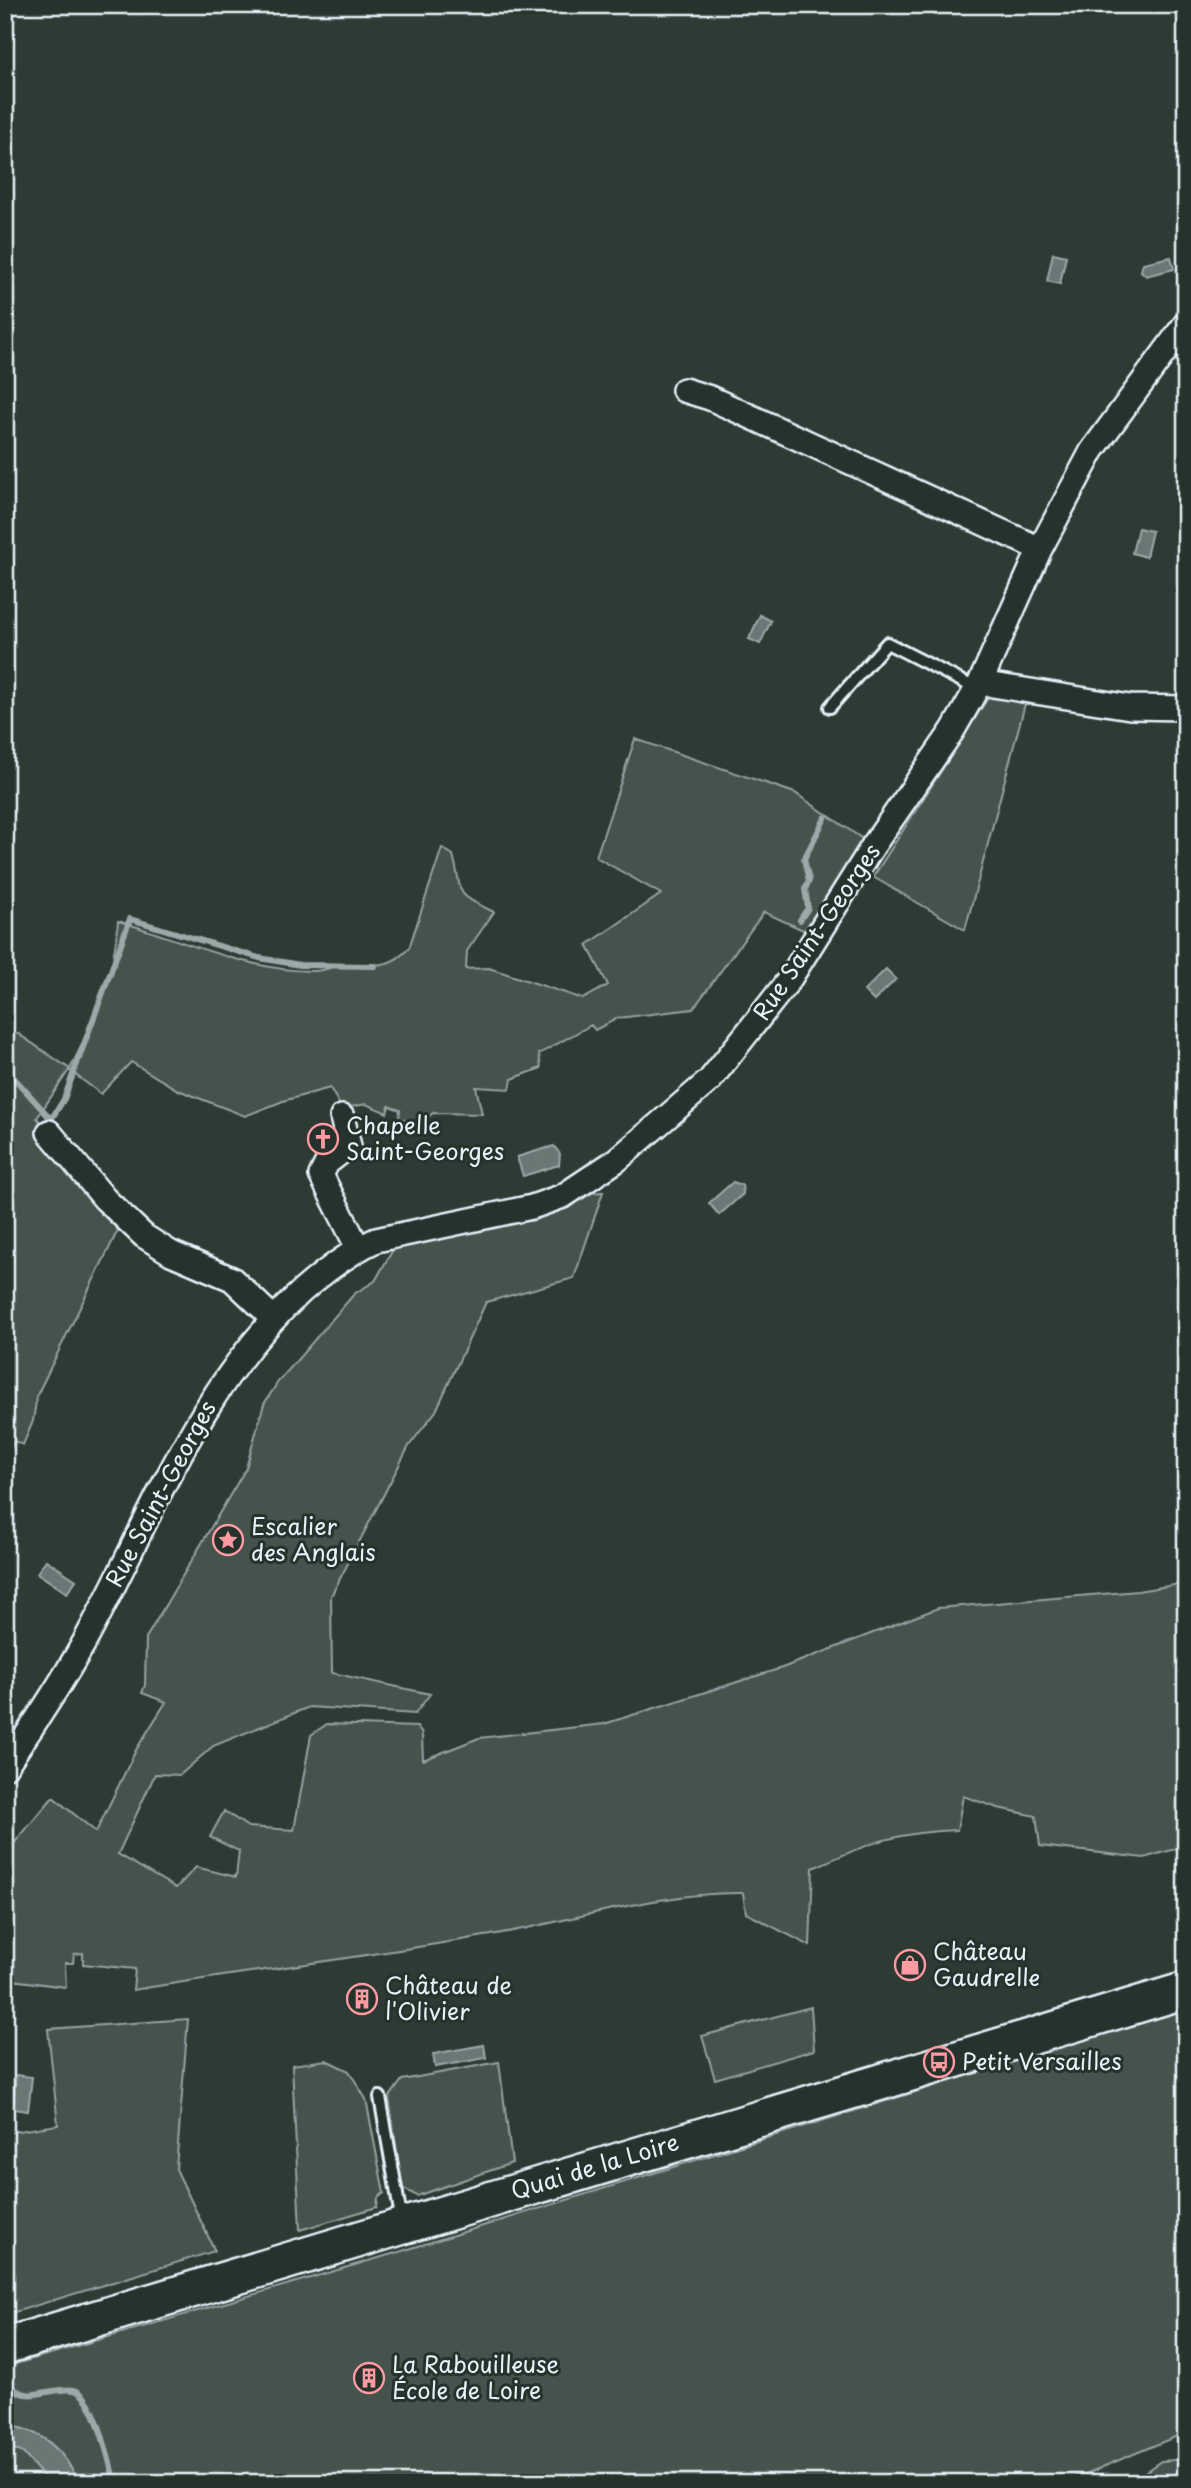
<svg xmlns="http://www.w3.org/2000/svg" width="1191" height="2488" font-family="'Playpen Sans',sans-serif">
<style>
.green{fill:#45524e;stroke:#96a2a3;stroke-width:2}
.water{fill:#6b7775;stroke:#9da8a9;stroke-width:2}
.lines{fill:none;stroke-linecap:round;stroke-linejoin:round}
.stream{stroke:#9da8a9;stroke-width:6}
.lane-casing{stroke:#e8f1f8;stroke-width:16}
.street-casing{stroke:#e8f1f8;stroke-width:28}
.primary-casing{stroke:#e8f1f8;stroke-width:40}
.lane{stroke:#26332d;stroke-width:10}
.street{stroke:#26332d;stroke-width:23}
.primary{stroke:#26332d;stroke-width:35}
.labels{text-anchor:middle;stroke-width:6;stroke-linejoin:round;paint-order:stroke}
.street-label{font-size:23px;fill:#e8f1f8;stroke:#26332d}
.poi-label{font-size:23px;fill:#e8f1f8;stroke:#26332d;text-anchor:start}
</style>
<rect width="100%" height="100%" fill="#2e3b35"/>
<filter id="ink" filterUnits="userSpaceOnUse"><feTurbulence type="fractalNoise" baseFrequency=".0143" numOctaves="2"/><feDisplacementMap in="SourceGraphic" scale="14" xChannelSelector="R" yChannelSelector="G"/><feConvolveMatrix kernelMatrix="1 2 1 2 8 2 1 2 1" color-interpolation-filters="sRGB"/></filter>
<g filter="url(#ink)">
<path class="green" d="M990,695L1026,700L965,930L873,877Z
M635,739L795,793L873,846L816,936L764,912L693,1009L618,1018L595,1030L591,1025L539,1054L541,1068L512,1079L510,1089L476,1087L482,1114L433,1113L428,1117V1129L399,1118L400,1110L389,1106L387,1113L366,1104L345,1108V1114L330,1088L283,1101L245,1116L178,1090L131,1062L101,1094L69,1070L37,1118L124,1218L37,1395L33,1421L23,1445L14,1441L5,1461V1025L70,1069C96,1016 114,981 118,921C179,939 251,972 314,971C325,971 335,965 346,965C373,964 389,970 409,948L442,848L453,855C464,895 451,892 494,912L467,951L466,969L489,968L583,999L608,985L587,945L661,894L596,857Z
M603,1192L574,1278L486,1302L436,1411L409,1446L331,1596L332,1673L430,1694L415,1714L309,1707L213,1746L180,1775L155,1774L118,1854L176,1888L196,1867L236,1877L239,1851L210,1837L224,1811L248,1827L294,1830L311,1735L327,1724L417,1727L422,1734L423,1760L479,1738L604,1724L782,1668L938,1608L1138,1591L1186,1583V1846L1144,1858L1040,1846L1036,1816L998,1808L963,1796L957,1830C895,1832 869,1843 813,1868L810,1946L746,1913L743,1893C661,1892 582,1918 502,1933C380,1955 256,1970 133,1990L135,1969L83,1964V1953L74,1954L73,1963H65L66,1987L5,1979V1854L53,1797L96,1832L136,1750L166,1702L142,1693L145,1685L146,1638L246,1468L264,1404L278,1382L354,1294L375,1281L403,1232L563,1196Z
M811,2007L814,2050L715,2079L702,2036Z
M1186,2008V2436H1177L1088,2473L1054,2483H5V2369L19,2363L399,2252Z
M188,2019L176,2169L215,2251L5,2315V2133L58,2125L48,2029Z
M326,2060L349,2071L366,2099L384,2193L378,2198L377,2207L300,2230L292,2065Z
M499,2062L512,2163L417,2196L402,2188L389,2098L402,2080Z
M1186,2459V2483H1129L1161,2461Z"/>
<path class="water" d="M1053,253L1066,256L1060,284L1047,281Z
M1171,257L1174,269L1146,276L1141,271L1143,263Z
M1138,528L1152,531L1146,557L1132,553Z
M760,615L771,621L760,644L749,639Z
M886,969L896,979L874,1001L864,991Z
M554,1146L560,1154L559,1165L523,1176L517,1157Z
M733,1182L742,1185L743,1194L719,1215L709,1203Z
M46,1560L76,1580L67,1593L37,1573Z
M484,2045L486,2058L435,2067L433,2054Z
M16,2075L32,2077L28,2111L13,2109Z
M5,2425C40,2429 66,2450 78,2483H49L23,2453L5,2445Z"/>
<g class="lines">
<path class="stream" d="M800,920L808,908L805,889L809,881L804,859L825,818
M5,1068L50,1118
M47,1126L64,1099L130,919L259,958L300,965L375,966
M11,2387C24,2397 32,2395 47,2392C55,2391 66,2388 74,2390C96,2395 109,2462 115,2483"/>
<g class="lane-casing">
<path id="lane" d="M830,707L887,643L977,689
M380,2097L402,2223"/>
</g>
<g class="street-casing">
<path id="street" d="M684,390L710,398L1040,549
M980,683L1130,707L1186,708
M342,1117L349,1146L327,1163L321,1175L358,1248
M49,1132L105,1199L144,1236L171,1253L232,1279L273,1318
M5,1767C33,1726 61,1684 85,1641C151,1519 197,1387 302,1291C325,1271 348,1253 376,1240L532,1207L563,1196L617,1160L710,1080L789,980L873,846L953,730L980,683L1040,549L1092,451L1186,323"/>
</g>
<g class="primary-casing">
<path id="primary" d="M5,2346L1186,1990"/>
</g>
<use href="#lane" class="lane"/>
<use href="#street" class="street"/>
<use href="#primary" class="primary"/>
</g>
</g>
<defs>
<g id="church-ring" transform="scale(1.575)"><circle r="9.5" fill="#26332d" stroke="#ff9aa2" stroke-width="1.5"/><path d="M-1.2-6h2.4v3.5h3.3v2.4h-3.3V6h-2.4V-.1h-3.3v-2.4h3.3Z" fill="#ff9aa2"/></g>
<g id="sight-ring" transform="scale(1.575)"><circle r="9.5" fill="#26332d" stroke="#ff9aa2" stroke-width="1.5"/><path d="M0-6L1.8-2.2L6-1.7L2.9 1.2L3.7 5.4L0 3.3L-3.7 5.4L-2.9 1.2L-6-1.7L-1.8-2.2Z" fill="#ff9aa2"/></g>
<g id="shop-ring" transform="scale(1.575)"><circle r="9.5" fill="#26332d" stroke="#ff9aa2" stroke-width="1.5"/><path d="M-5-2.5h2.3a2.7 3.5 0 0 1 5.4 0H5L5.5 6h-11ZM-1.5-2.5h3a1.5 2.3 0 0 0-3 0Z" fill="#ff9aa2"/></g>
<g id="building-ring" transform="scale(1.575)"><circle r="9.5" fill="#26332d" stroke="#ff9aa2" stroke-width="1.5"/><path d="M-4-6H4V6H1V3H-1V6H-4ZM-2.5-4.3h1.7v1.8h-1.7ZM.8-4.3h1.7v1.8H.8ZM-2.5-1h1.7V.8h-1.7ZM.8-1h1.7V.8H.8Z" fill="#ff9aa2"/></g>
<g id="bus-ring" transform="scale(1.575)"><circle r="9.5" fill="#26332d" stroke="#ff9aa2" stroke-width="1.5"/><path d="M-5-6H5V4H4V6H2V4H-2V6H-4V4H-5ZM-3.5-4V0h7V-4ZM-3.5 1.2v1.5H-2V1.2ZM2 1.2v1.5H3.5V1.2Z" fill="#ff9aa2"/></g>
</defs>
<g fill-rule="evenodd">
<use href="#church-ring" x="323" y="1139"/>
<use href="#sight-ring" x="228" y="1540"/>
<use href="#shop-ring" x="910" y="1965"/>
<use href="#building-ring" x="362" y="1999"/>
<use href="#bus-ring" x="939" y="2062"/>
<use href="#building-ring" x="369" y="2378"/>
</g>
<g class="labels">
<g class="street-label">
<text transform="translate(817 932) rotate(-56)" y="8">Rue Saint-Georges</text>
<text transform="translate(161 1494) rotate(-62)" y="8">Rue Saint-Georges</text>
<text transform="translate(595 2167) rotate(-17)" y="8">Quai de la Loire</text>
</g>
<g class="poi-label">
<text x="346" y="1134">Chapelle<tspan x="346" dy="26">Saint-Georges</tspan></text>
<text x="251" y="1535">Escalier<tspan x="251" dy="26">des Anglais</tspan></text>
<text x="933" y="1960">Château<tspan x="933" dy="26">Gaudrelle</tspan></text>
<text x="385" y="1994">Château de<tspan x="385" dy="26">l'Olivier</tspan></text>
<text x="962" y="2070">Petit Versailles</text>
<text x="392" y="2373">La Rabouilleuse<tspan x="392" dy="26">École de Loire</tspan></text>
</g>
</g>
<rect width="1191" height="2488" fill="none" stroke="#26332d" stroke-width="28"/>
<rect x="14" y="14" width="1163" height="2460" fill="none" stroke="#e8f1f8" stroke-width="2.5" filter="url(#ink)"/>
</svg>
